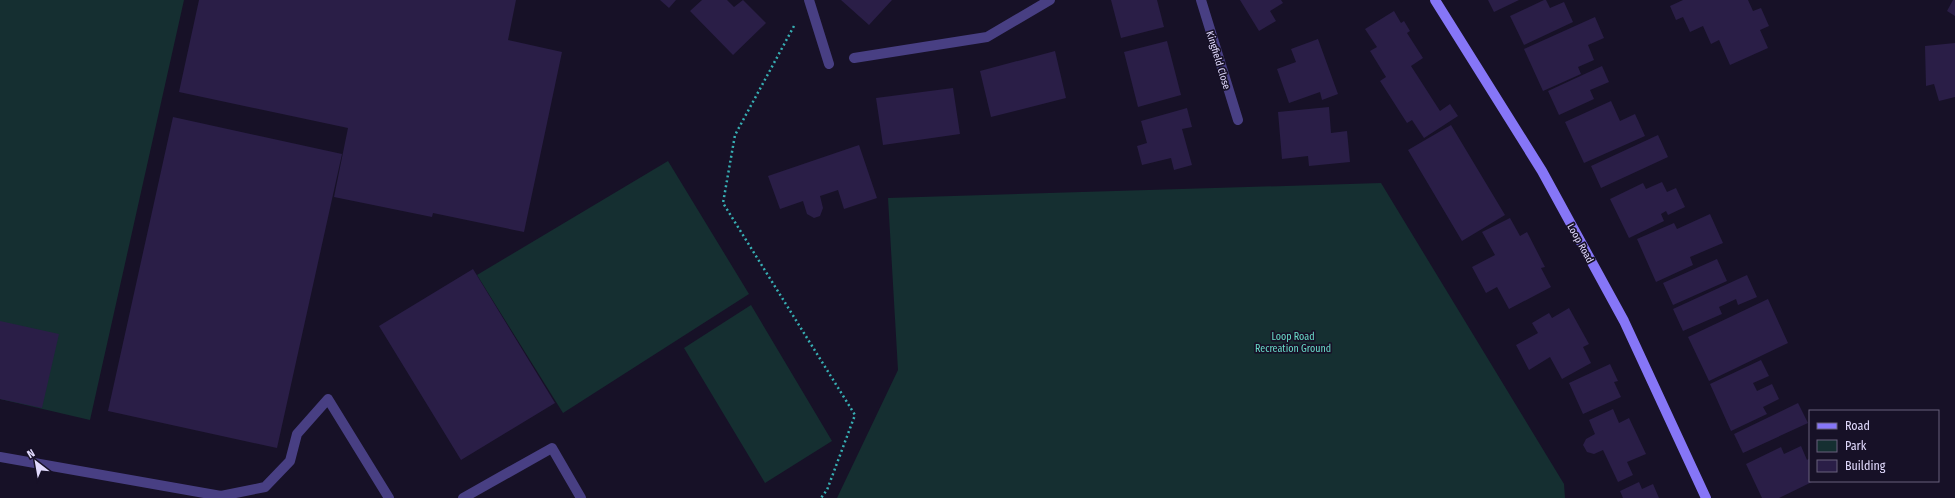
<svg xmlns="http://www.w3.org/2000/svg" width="1955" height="498" font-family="'Fira Sans Condensed',sans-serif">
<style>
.green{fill:#152f31}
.building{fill:#2a1e47}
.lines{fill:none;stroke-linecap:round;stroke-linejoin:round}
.path{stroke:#37afb4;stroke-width:2.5;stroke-dasharray:2 3;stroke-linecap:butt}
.lane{stroke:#483f83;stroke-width:10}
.street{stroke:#483f83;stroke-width:10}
.secondary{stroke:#8676f7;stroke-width:10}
.labels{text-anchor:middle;stroke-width:3.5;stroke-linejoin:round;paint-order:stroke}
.street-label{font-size:10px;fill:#e1dafd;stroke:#171127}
.park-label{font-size:10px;fill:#69dac8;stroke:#171127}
</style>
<rect width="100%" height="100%" fill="#171127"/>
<path class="green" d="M0,0H184L90,420L0,399Z
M668,161L749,294L563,413L477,275Z
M1381,183L1564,484L1565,498H837L898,370L888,198Z
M751,305L832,441L765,483L684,348Z"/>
<path class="building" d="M199,0H516L508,40L562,52L524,232L433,213L432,217L334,197L348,128L179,92Z
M660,0H676L669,8Z
M702,0H727L734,7L743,0L766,23L733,55L690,11Z
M841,0H892L869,25Z
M1111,0H1157L1164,27L1121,38Z
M1240,0H1281L1283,3L1270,11L1276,21L1259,31Z
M1488,0H1519L1494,12Z
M1544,0H1546L1550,8L1564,2L1573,22L1524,45L1510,16Z
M1683,0H1748L1753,11L1761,8L1769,26L1760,30L1768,48L1730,65L1719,40L1711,44L1703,26L1690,32L1683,17L1676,20L1670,6Z
M1953,0H1955V16L1947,11Z
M1394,11L1401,23L1404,21L1410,31L1407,33L1423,58L1411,66L1440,111L1450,104L1458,116L1424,138L1412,120L1407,123L1380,81L1386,77L1370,51L1377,47L1365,29Z
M1595,17L1604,38L1588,45L1594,60L1578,67L1581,74L1543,91L1524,49Z
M1318,39L1338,94L1322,100L1320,92L1289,103L1277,69L1296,62L1291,49Z
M1167,41L1181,95L1138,107L1124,52Z
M1955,43V97L1939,101L1934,84L1926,86L1925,46Z
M1055,51L1066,98L991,117L980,71Z
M1602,66L1609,82L1590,90L1594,99L1559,115L1548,91Z
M953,88L960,134L883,145L876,98Z
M1611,101L1620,121L1635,114L1645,136L1584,163L1565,122Z
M1329,107L1331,133L1347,131L1350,162L1309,166L1308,156L1282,159L1278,112Z
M1187,108L1192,127L1182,129L1192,165L1174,170L1171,158L1142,165L1137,146L1147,143L1141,121Z
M173,117L342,154L277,448L108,411Z
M1451,125L1505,215L1462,241L1408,150Z
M1658,135L1668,157L1601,188L1591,166Z
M859,145L877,198L844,209L838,190L820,196L823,208L820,216L814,218L807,214L803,201L780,209L768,176Z
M1662,182L1667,192L1676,188L1685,207L1668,215L1666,211L1661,214L1664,221L1629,238L1610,199L1643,183L1646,189Z
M1710,214L1723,243L1690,257L1693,265L1656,282L1637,239L1674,223L1677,229Z
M1510,218L1520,236L1527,232L1545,267L1541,268L1551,287L1509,309L1497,287L1486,293L1472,267L1495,255L1482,232Z
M1717,259L1727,281L1673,305L1663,283Z
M473,269L555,403L461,460L379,326Z
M1747,275L1757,297L1738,305L1736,299L1719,307L1722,314L1683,331L1673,309Z
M1768,299L1788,343L1709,381L1688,337Z
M1569,308L1589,344L1583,347L1591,363L1562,379L1550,357L1529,370L1516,345L1538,333L1532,323L1549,313L1552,318Z
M0,321L59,334L42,408L0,399Z
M1761,360L1769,376L1753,383L1757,391L1772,384L1779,399L1763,407L1767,414L1731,431L1710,384Z
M1610,364L1618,381L1614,382L1621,397L1583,414L1569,383Z
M1798,403L1808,423L1743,453L1734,434Z
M1613,409L1619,423L1629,418L1646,454L1627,462L1633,475L1618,482L1603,450L1594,454L1587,452L1583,445L1586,439L1595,434L1589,420Z
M1801,446L1807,460L1810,458V481H1814L1779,498H1762L1746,464L1781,447L1784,454Z
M1639,482L1642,489L1653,484L1659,498H1623L1620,491Z"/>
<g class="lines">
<path class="path" d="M794,26L735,135L723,203L855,415L827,490L821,498"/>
<path class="lane" d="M854,58L987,37L1050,0
M0,457L221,496L265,487L290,461L297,434L328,399L389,498
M463,498L552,448L581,498"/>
<path class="street" d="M809,0L829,64
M1201,0L1238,120"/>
<path class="secondary" d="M1435,0L1542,171L1624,321L1706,498"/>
</g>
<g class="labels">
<g class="street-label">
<text transform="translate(1219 60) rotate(73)" y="4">Kingfield Close</text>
<text transform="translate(1581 243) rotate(61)" y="4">Loop Road</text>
</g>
<g class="park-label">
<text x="1293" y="340">Loop Road<tspan x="1293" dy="12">Recreation Ground</tspan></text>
</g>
</g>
<rect x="1809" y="410" width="130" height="72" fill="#171127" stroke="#68617d"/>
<rect x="1817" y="423" width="20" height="6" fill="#8676f7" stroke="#68617d"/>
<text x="1845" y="430" font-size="12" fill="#e1dafd">Road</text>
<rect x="1817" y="440" width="20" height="12" fill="#152f31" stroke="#68617d"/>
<text x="1845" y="450" font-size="12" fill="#e1dafd">Park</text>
<rect x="1817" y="460" width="20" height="12" fill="#2a1e47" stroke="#68617d"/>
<text x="1845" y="470" font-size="12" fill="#e1dafd">Building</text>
<g transform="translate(36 462) rotate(329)" stroke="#171127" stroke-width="3" paint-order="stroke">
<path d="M0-3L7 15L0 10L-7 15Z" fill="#e1dafd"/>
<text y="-6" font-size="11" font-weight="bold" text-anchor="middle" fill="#e1dafd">N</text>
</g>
</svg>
